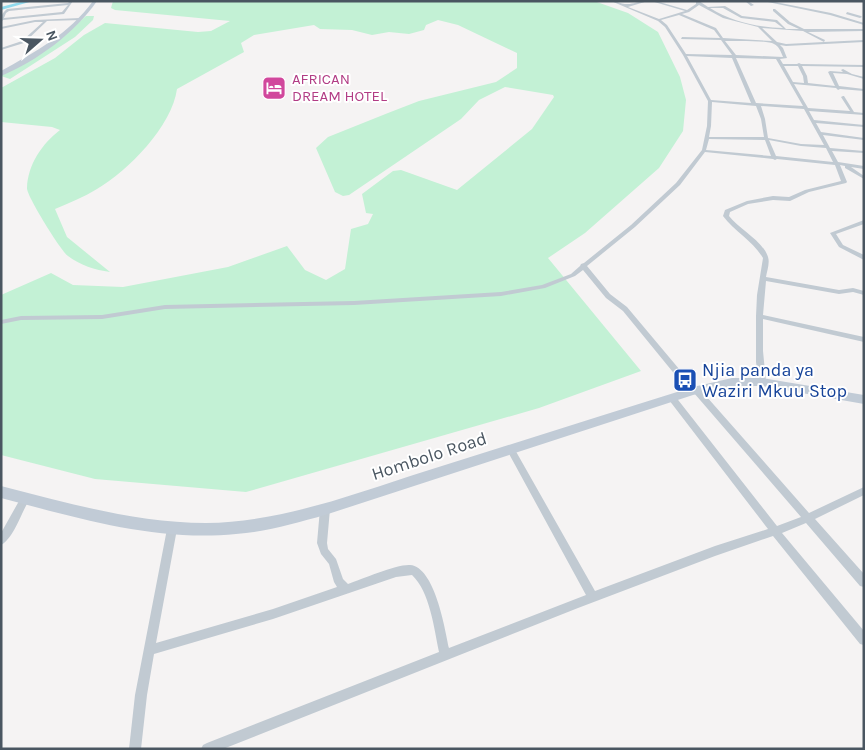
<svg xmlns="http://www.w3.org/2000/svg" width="865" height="750" font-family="Karla,sans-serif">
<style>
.green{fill:#c3f1d5}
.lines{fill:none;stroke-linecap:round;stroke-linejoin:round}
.river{fill:#90daee;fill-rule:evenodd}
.street{fill:#c1cad2;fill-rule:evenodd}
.secondary{fill:#c1cbd6;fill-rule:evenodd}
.labels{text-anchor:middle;stroke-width:4;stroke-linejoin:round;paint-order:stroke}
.far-hotel-label{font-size:15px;fill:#b23c85;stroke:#fff;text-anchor:start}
.transit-label{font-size:18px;fill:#164399;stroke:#fff;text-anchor:start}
.street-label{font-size:18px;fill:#4a5661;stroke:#fff}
</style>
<rect width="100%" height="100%" fill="#f5f3f3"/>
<path class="green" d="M113,1H594L628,13L658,32L680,77L686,100L683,131L659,168L585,233L548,258L641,371L539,408L246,492L95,479L1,455V295L51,273L73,285L123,287L228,267L287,246L305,270L326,280L345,269L351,229L368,224L373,214L366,213L362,194L393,171L401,170L457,190L532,129L554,97L553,95L505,87L479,100L461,119L349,195L343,196L335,192L316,148L328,137L388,113L419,101L496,82L517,68V53L458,25L438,20L426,25L424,30L409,34L389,32L372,35L352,30L320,29L314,25L254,35L241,43L244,52L177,89C172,126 128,171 97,189C84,197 69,203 55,209L67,237L110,272C95,270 80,265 68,256C61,251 26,195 27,188C28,164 42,144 60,130L52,127L1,122V88L55,58L84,35L105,23L198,32L211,31L230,21L115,10L111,8Z
M86,16H94L93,20L75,37L10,79L1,76L70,30Z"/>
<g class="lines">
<path class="river" d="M24,1H33L1,10V7Z"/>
<path class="street" d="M70,1H73L64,14L3,20L1,22C1,16 2,13 7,9L68,3ZM68,5L62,12L4,18L6,13L9,11Z
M615,1C631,8 633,1 648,1L628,7L659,19L685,11L651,1H656L687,10L696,4V1H699L708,7L725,6L742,16L777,20L786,29H799L788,24L773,11V9H775L790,22L804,29H864V31L808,32L825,40L824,42L864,40V42L786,46L780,45L783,48L787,58L780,59L783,64H797L799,63L801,64L864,65V67L802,66L807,76L808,83L835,86L828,72L830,71L843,72L841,70L843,69L852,74L864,77V79L847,74L833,73L839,86L864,89V91L840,89L838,90L836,88L794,84L808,108L850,111L841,97L843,96H844L854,112L864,113V115L809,111L814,120L864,125V127L816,123L821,132L864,138V140L823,135L830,148L864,151V153L832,151L838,162L864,166V169L851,167L864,176V179L845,168V166L840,165L847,182L846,183L809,192L790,201L773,200L748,204L730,212L729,216C739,229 763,241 768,257C770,263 767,271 766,277L839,290L853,288L864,291V295L853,292L839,294L766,281L763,315L864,337V342L763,319V351L766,382L765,384H759L756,362V316L757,295L763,258C753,241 735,232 723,216L725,210L747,201L773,196L789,197L805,190L841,181L835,165L777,159L775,160L773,159L705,152L680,185L635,227L587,266L610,294L627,307L695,388H699L809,513L864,487V495L815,519L864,574V587L860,586L806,523L782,533L864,631V645L860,644L773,536L715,556L578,608L223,749H201L203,745L207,743L439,652C434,628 430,592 412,575L396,577L273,619L154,654L147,695L141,749H129L135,695L167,529L169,526L172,525L175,526L177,529L156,643L273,609L337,587L334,582L329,564L321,554L317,543L320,509L322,506L325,505L328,506L330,509L327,543L328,549L336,559L343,579L348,584C362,579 397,564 410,565C435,567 445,629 449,648L586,595L508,452L507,450L508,448L511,446L514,448L595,591L715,546L768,529L669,400L668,398L669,396H675L777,526L801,517L694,393H690L623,311L606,298L583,270L575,276L545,288L501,296L354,305L165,309L102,319L21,320L1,324V320L21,316L102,315L165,305L354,301L501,292L542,285L571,274L580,266L581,264L584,263L631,225L676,183L702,150L707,126L708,101L683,55L665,27L658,21L611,1ZM699,5L723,18L758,27L772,41L723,38L716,28L682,14L689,12ZM710,8H723L741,18L775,22L783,28C757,27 732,22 710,8ZM679,15L714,30L720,38L682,37L681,39L721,40L732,55L686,54L667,25L661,20ZM762,28L803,31L824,42L786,44L777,42ZM725,41C735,41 767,40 774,44C779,46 781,52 783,57L736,55ZM687,56L732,58L751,103L711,100ZM736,58L776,59L803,106L756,103ZM784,66H798L803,76L804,83L793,82ZM712,102L756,106L761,119L764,137H709L711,126ZM761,106L804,109L824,145L801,144L768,138L765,119ZM709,139L765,140L771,156L706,150ZM769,140L801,146L826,148L833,162L776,156Z
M745,1H748L754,5L751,6Z
M763,1H770L831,13L864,23V25L830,15Z
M847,12L861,16L862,17L860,18L846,14Z
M80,18L81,20L47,21L24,43L1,50V48L22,41L43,22H35L1,29V27L35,20Z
M864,220V224L836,234L843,245L864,255V260L839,247L830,233Z
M25,495L28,496L30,499L28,502C21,514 13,539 1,545V533L19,501L22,496Z"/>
<path class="secondary" d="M93,1H97C75,33 37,61 1,76V71C35,52 69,34 93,1Z
M732,378H762L864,395V404L762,386H732L693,395L325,515C296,523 266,532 236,534C156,542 78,518 1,498V486C68,503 136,523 206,523C282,522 354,494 426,471C515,443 604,415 693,387Z"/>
</g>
<defs>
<g id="hotel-square" transform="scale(1.25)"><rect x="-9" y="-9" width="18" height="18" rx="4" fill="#d1479c" stroke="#fff"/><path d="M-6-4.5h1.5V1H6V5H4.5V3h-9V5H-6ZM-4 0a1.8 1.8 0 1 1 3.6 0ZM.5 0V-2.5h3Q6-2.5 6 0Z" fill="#fff"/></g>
<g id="bus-square" transform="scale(1.25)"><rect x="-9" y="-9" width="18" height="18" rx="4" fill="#1a4fb4" stroke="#fff"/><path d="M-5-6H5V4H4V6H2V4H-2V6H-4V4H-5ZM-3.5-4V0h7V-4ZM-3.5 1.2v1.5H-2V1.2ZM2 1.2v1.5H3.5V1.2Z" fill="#fff"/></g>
</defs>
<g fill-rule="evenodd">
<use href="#hotel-square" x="274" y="88"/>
<use href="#bus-square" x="685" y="380"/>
</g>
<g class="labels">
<g class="far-hotel-label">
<text x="292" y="84">AFRICAN<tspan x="292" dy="17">DREAM HOTEL</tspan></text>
</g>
<g class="transit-label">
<text x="702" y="376">Njia panda ya<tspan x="702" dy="21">Waziri Mkuu Stop</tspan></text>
</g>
<g class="street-label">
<text transform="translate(429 456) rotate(-18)" y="6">Hombolo Road</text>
</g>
</g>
<rect width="865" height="750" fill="none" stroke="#4a5661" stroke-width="5"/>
<g transform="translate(40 40) rotate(70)" stroke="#ffffff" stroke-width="4" paint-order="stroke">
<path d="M0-4L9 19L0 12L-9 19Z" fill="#4a5661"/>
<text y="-8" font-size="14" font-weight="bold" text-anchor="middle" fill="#4a5661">N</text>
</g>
</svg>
